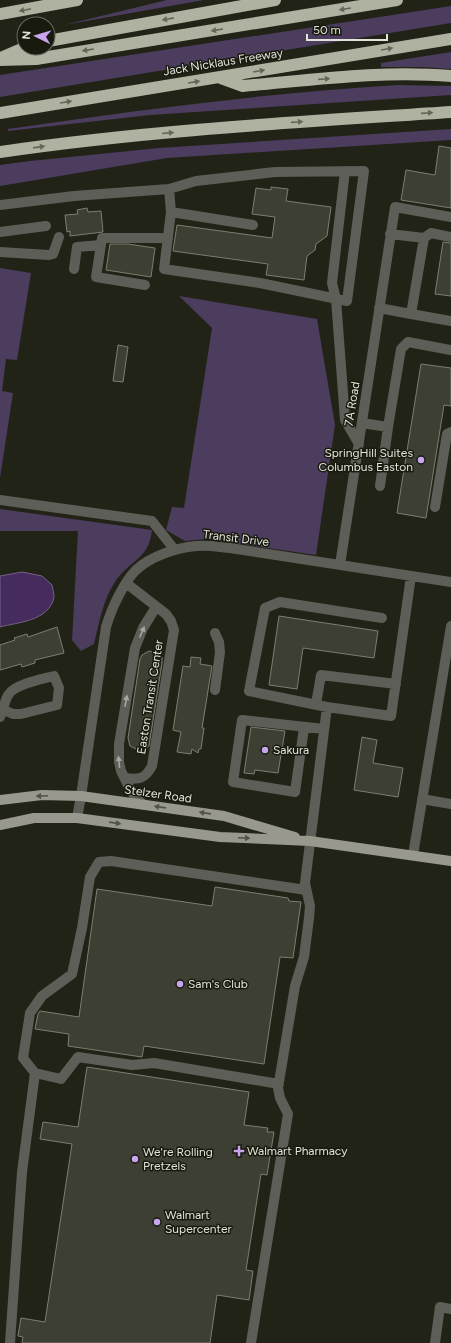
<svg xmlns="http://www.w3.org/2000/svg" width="451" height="1343" font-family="Figtree,sans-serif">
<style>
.green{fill:#4c3c5d}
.water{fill:#462b5f;stroke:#756284}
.building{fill:#3d3f32;stroke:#7d7e70}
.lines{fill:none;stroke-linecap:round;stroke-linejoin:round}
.minor{stroke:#5d5e57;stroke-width:10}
.major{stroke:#98998c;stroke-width:10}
.highway{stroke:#afb1a1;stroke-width:12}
.oneway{fill:#646658}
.oneway2{fill:#a6a7a0}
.oneway3{fill:#525347}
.poi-dot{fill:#c8a5ee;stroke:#191a0e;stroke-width:1.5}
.labels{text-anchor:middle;stroke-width:3;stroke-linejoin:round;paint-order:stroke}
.street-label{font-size:12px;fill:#e2e3db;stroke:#191a0e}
.poi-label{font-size:12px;fill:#e2e3db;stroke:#191a0e;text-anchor:start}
</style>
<rect width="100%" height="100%" fill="#222317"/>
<path class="green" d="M167,0H204L64,25Z
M451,6V23L0,97V75Z
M451,52V69L422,67H381V63Z
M398,85L451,86V95L150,115L8,131V129C137,110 267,93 398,85Z
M451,129V140L167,158L0,186V165L30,161L159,148Z
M0,268L31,273L17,360L6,359L2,391L13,393L0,478Z
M179,296L317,319L335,425L316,555L206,539L185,541L166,530L172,507L184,508L212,328Z
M0,509L152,530C149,560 129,560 115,582C103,600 99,623 94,644L81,651L72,640L78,531H0Z"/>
<path class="water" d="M22,572L42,576L52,585C53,589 54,594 54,598C48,621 19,622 0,627V576Z"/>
<path class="building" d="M439,146L451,148V208L401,200L406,170L435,175Z
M271,187L288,189L286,201L331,207L327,236L316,244L315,250L307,256L304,280L266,275L268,264L173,251L177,225L272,238L275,217L252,214L256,188L271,190Z
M87,208L88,212L101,211L103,232L70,236V231L67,232L65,215L78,214L77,210Z
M443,242L451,243V296L435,294Z
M110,244H128L155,248L151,277L106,270Z
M118,345L128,347L123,382L113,381Z
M421,364L451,368V406L444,405L426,518L397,513Z
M279,616L378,631L374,658L303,648L297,689L269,685Z
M57,627L64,653L35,660V663L22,667L21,664L0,670V645L15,640L14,638L27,634L28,637Z
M149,651L158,653L162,657V663L149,746L144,750H138L130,746L128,738L140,659L142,655Z
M191,657L201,658L200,664L212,666L202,728H204L201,749H199L198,753L192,749L191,754L177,752L181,732L173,730L183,666L190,667Z
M251,727L285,731L278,773L255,770L254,774L244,773Z
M362,737L377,740L373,763L403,768L398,797L354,790Z
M215,887L288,898L289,901L301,902L293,958L280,957L264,1064L144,1046L142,1057L68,1046L69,1034L35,1029L38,1014L40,1011L79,1017L97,889L212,906Z
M87,1067L249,1092L244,1125L268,1128L267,1132H274L267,1175L261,1174L246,1270L253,1271L249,1300L217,1295L210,1343H22L23,1337L18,1336L21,1318L45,1322L72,1144L40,1139L43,1122L78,1127Z"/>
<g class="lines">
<path class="minor" d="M345,171L332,283L336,299L345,420L359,444
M364,171L347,301L260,283L164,269L171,212L169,189L196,181L275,172Z
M0,205L74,196L169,189
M171,212L253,225
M0,232L46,226
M424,238L431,233L451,237
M0,252L49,255L53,254L59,237
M74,269L77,247L101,245
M145,285L96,277L102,238H168
M379,308L411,314L424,238L390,234
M411,314L451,321
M362,423L388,427L380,486
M388,427L401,349L408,342L451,350
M0,500L152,521L174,549
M435,507L447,434L451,432
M340,565L395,207L451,217
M382,618L280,602L265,608L249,691L327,707L391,716L411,576
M215,690L220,652L219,642L215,633
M316,704L321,675L396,684
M0,717C4,710 4,700 9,694C15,684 43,679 54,676L59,688L57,705L21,714H13L4,710
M304,728L295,792L233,782L242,720L324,729
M125,778C139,780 145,779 152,766L174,630L171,621L166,614L126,583
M422,799L451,804
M144,805L136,798L131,791L121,771L119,762V744L135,648L143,628L156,607
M77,818L81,796L106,627C111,610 123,583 136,570C151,556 176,548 196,546C207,545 219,547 230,548L451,582
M413,855L451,626
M35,1073L23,1058L30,1013L42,996L72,974L82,928L90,877L99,862L111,861L306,890
M10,1343L22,1172L35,1073L61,1079L78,1057L132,1065L154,1063L279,1084
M251,1343L288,1114L280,1098L278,1088L295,986L304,957L309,918L310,906L305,883L327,707
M435,1343L440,1307L451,1309"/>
<path class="major" d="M0,800L42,795L81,796L224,816L295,837
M0,825L34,818H77L220,837L310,841L451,861"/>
<path class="highway" d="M0,14L77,0
M48,41L275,0
M3,57L24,48
M0,60L36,59L397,0
M221,78L243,86C312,80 382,70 451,76
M0,113L451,39
M0,152C149,130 301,122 451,112"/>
</g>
<defs><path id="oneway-solid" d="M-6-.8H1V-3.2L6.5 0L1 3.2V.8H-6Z"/></defs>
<g class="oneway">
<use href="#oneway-solid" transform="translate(345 9) rotate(171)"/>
<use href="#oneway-solid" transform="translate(25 10) rotate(169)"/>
<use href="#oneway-solid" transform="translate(168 19) rotate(169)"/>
<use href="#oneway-solid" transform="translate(217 30) rotate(171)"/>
<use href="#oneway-solid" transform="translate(387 49) rotate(-10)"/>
<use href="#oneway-solid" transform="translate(88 50) rotate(171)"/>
<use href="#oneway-solid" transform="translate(259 71) rotate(-10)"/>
<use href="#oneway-solid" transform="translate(324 79) rotate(-4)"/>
<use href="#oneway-solid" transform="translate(194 82) rotate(-9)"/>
<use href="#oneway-solid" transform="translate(66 102) rotate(-9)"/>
<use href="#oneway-solid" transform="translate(427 113) rotate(-4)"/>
<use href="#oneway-solid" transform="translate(297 122) rotate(-4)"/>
<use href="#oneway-solid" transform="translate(168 133) rotate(-5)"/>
<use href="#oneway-solid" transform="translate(39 147) rotate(-8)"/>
</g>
<g class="oneway2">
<use href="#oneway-solid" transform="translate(142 632) rotate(-66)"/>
<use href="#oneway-solid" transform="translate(126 701) rotate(-80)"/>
<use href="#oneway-solid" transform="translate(119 762) rotate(-96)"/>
</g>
<g class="oneway3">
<use href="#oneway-solid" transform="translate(42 796) rotate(177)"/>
<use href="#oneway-solid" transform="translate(160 807) rotate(-172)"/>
<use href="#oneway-solid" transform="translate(205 813) rotate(-172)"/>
<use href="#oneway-solid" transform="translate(115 823) rotate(8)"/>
<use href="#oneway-solid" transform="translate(244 838) rotate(2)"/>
</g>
<g class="poi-dot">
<circle cx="421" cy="460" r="4"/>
<circle cx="265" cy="750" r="4"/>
<circle cx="180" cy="984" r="4"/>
<path d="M237 1145h4v4h4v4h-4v4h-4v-4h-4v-4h4z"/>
<circle cx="135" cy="1159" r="4"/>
<circle cx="157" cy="1222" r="4"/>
</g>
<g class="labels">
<g class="street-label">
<text transform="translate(223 62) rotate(-9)" y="4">Jack Nicklaus Freeway</text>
<text transform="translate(352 404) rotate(-81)" y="4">7A Road</text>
<text transform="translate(236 538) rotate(7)" y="4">Transit Drive</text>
<text transform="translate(150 697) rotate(-81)" y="4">Easton Transit Center</text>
<text transform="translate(158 794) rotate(8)" y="4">Stelzer Road</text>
</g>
<g class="poi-label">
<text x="413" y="457" text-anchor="end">SpringHill Suites<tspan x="413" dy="14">Columbus Easton</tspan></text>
<text x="273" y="754">Sakura</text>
<text x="188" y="988">Sam's Club</text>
<text x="247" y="1155">Walmart Pharmacy</text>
<text x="143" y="1156">We're Rolling<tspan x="143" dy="14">Pretzels</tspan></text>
<text x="165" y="1219">Walmart<tspan x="165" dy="14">Supercenter</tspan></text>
</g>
</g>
<g transform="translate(36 36) rotate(275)"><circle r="19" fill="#191a0e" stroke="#696a60"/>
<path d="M0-3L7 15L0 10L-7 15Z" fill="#c8a5ee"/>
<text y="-6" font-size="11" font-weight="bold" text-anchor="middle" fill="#e2e3db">N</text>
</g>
<path d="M307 34v6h80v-6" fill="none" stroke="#e2e3db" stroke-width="2"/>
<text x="313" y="34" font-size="12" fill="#e2e3db" stroke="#191a0e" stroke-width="3" paint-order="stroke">50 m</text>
</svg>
